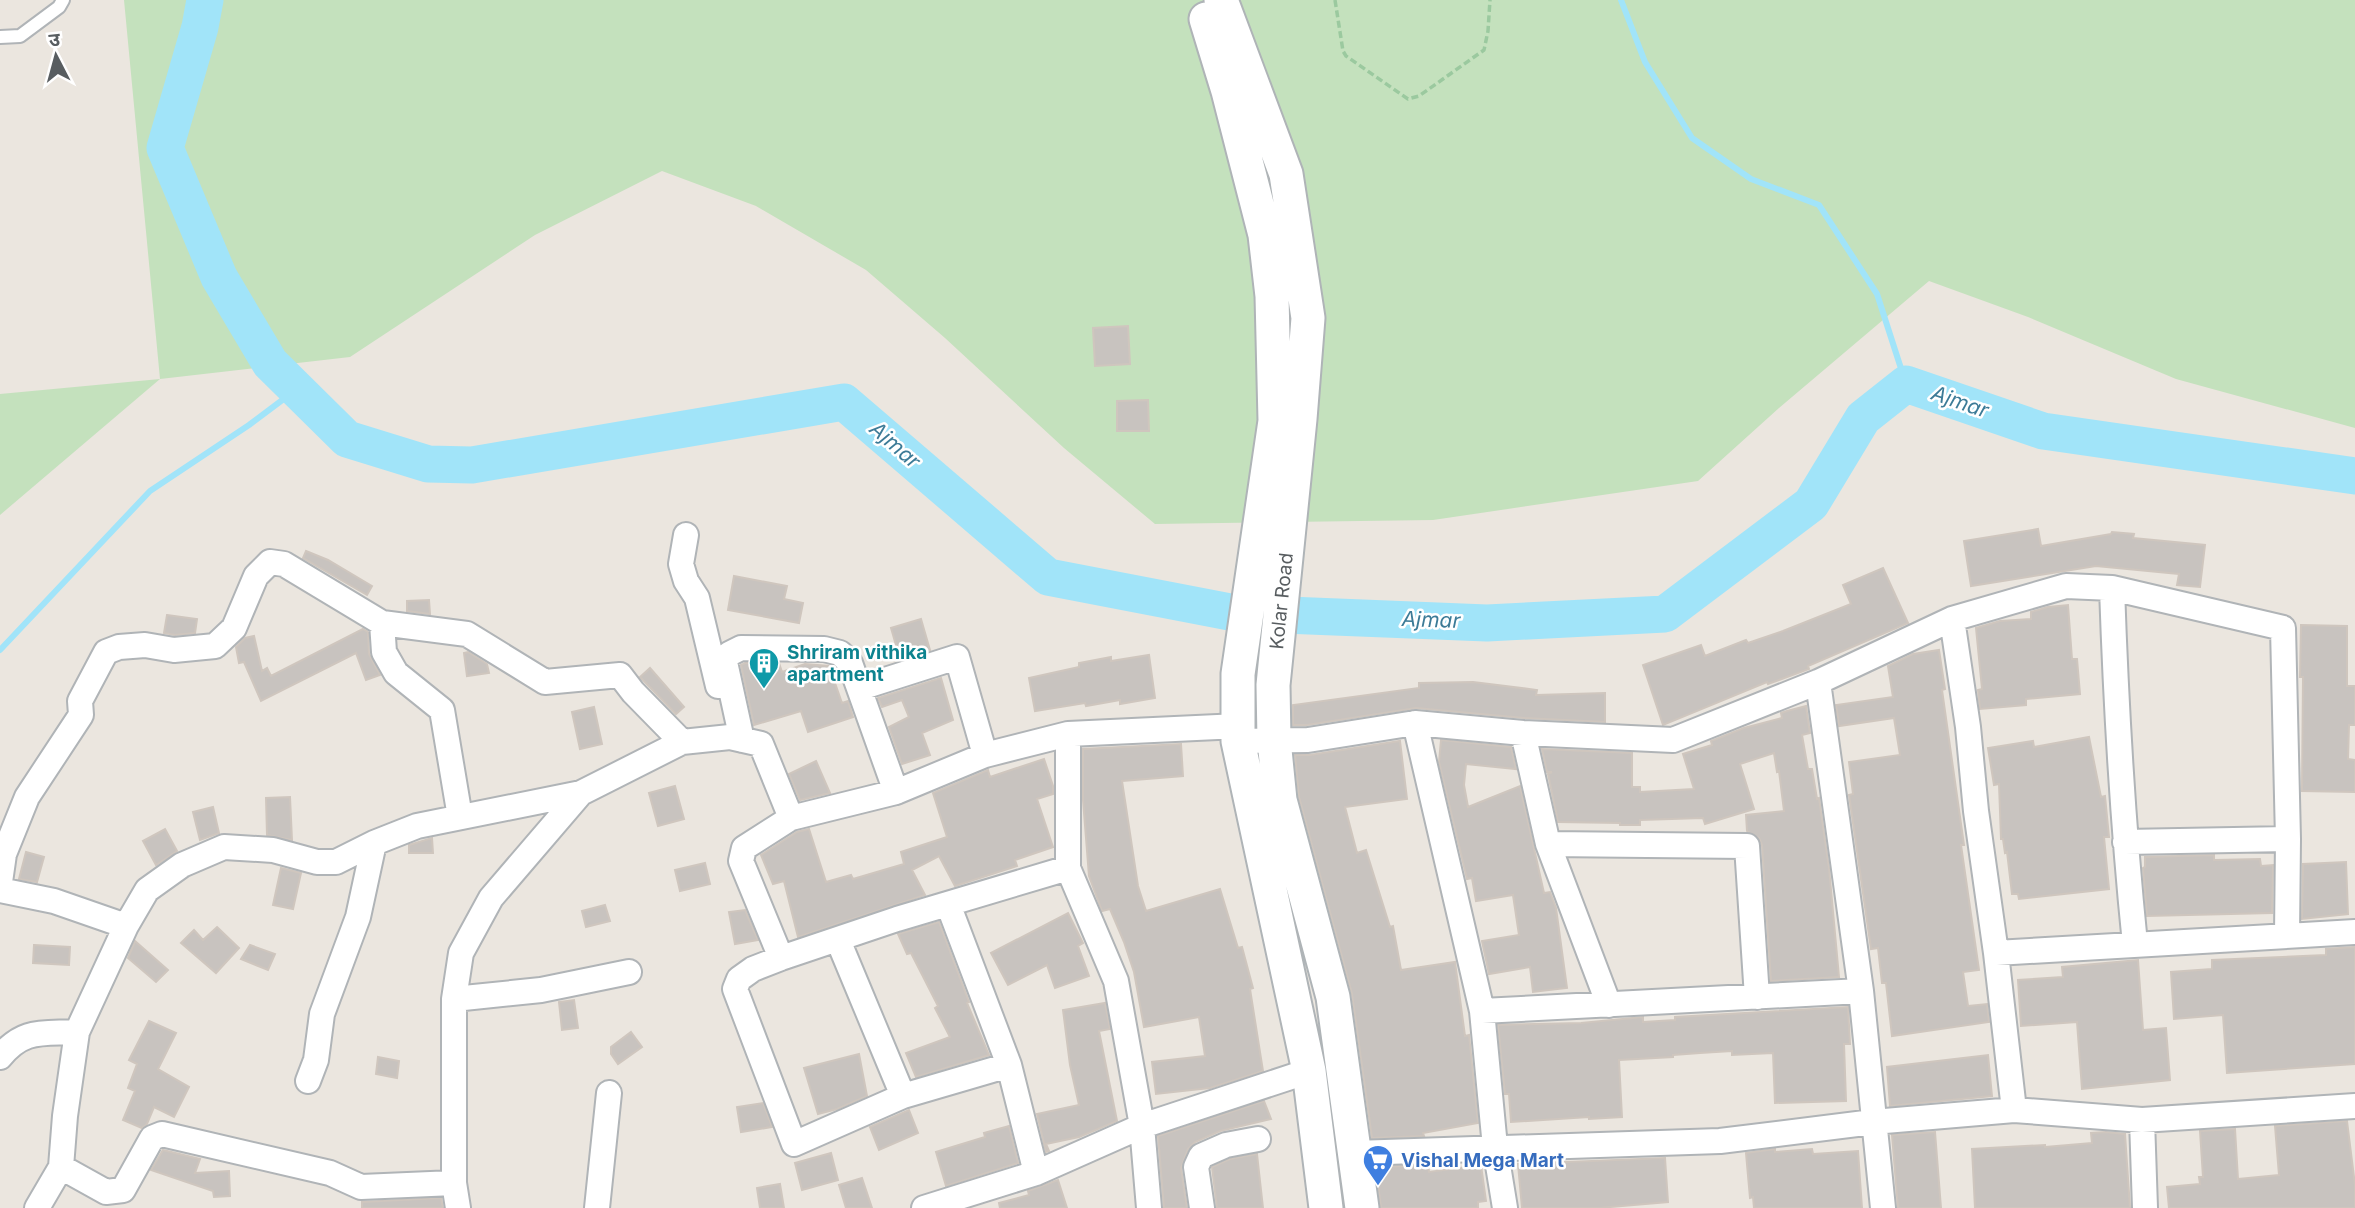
<svg xmlns="http://www.w3.org/2000/svg" width="2355" height="1208" font-family="Inter,'Noto Sans Devanagari',sans-serif">
<style>
.green{fill:#c4e1bd}
.lines{fill:none;stroke-linecap:round;stroke-linejoin:round}
.stream{stroke:#a1e4f9;stroke-width:6}
.river{stroke:#a1e4f9;stroke-width:37}
.building{fill:#c8c3bf;stroke:#cfc6be;stroke-width:2}
.lane-casing{stroke:#b0b4b7;stroke-width:16}
.street-casing{stroke:#b0b4b7;stroke-width:28}
.secondary-casing{stroke:#afb4b7;stroke-width:37}
.path{stroke:#9bc99f;stroke-width:3.5;stroke-dasharray:7 3.5;stroke-linecap:butt}
.lane{stroke:#fff;stroke-width:12}
.street{stroke:#fff;stroke-width:24}
.secondary{stroke:#fff;stroke-width:33}
.labels{text-anchor:middle;stroke-width:5;stroke-linejoin:round;paint-order:stroke}
.street-label{font-size:19px;fill:#585d60;stroke:#fff}
.culture-label{font-size:19px;font-weight:bold;fill:#0d838f;stroke:#fff;text-anchor:start}
.shop-label{font-size:19px;font-weight:bold;fill:#366cbe;stroke:#fff;text-anchor:start}
.water-label{font-size:21px;font-style:italic;fill:#3c7b97;stroke:#fff}
</style>
<rect width="100%" height="100%" fill="#ebe6df"/>
<path class="green" d="M124,0H2355V428L2176,379L2028,317L1929,281L1779,408L1698,481L1433,520L1155,524L1064,448L945,338L866,270L756,206L662,171L535,235L350,357L160,379L0,515V394L160,379Z"/>
<g class="lines">
<path class="stream" d="M1621,0L1645,62L1692,138L1751,179L1819,205L1877,294L1906,384
M0,650L150,491L249,425L297,389"/>
<path class="river" d="M205,0L200,27L165,148L219,277L270,363L347,439L428,464L472,465L844,402L1048,577L1235,613L1487,623L1665,614L1811,504L1863,418L1906,384L2043,431L2355,476"/>
</g>
<path class="building" d="M1128,326L1130,364L1095,366L1093,328Z
M1148,400L1149,431H1117V401Z
M2038,529L2041,546L2111,534L2112,532L2134,534L2133,538L2205,545L2200,587L2177,585L2179,574L2096,566L1971,586L1964,541Z
M306,551L328,560L372,586L367,595L303,558Z
M1883,568L1908,623L1808,666L1809,669L1768,684L1767,682L1663,725L1643,665L1701,645L1705,656L1746,640L1748,643L1783,631L1851,604L1843,585Z
M734,576L787,586L784,599L803,603L799,623L728,610Z
M429,600L430,614L407,611V601Z
M2068,605L2072,659H2077L2080,694L2026,699V705L1980,709L1978,690L1982,689L1976,628L2000,621L2031,619V612L2048,607Z
M167,615L197,619L195,633L175,635L164,633Z
M921,619L930,650L900,659L891,628Z
M2301,625L2347,626V686H2355V725H2349L2348,759L2355,760V792L2302,791L2303,677H2300Z
M363,629L368,632L369,654L380,675L366,680L356,653L261,701L244,662L239,663L236,647L245,638L254,636L262,671L267,668L271,676Z
M1939,650L1945,689L1942,690L1964,845H1961L1979,970L1963,972L1968,1006L1987,1004L1989,1022L1892,1036L1886,983H1882L1878,948L1871,949L1849,795L1853,794L1849,762L1900,755L1894,718L1839,726L1836,705L1893,697L1888,666L1913,654Z
M468,652L487,664L489,673L467,676L464,653Z
M1149,655L1155,698L1120,704V700L1086,706L1085,703L1035,711L1029,678L1079,667V663L1111,657V661Z
M745,663H779L782,672L805,664L829,666L842,703L848,701L853,717L808,732L801,711L754,725L741,665Z
M650,668L684,707L676,714L640,677Z
M941,678L953,720L922,733L930,755L902,764L889,727L909,717L902,700L882,707L878,698Z
M1473,682L1537,690L1536,695L1605,693V722L1524,718L1416,708L1307,725H1293V705L1419,688V683Z
M1806,706L1810,733L1802,735L1808,769H1812L1817,799L1819,798L1829,868L1839,977L1771,981L1762,845L1759,838L1747,831L1746,815L1784,811L1779,771L1777,772L1774,753L1740,764L1754,809L1705,824L1703,818L1640,820V825H1620V823L1558,822L1548,774L1552,772H1547L1542,749L1632,753V787H1640V792L1694,789L1683,754L1712,745L1711,741L1744,728L1782,718L1781,713L1787,711Z
M594,707L602,744L580,749L572,712Z
M2089,737L2101,797L2105,796L2109,837H2104L2109,889L2019,899L2018,894H2012L2007,852L2005,853L2003,839H2001L1999,784L1994,785L1988,748L2033,741L2034,747Z
M1441,740L1511,747L1516,769L1466,764L1464,785L1468,807L1520,786L1544,893L1550,892L1556,908L1567,988L1533,992L1530,967L1489,974L1482,941L1519,935L1513,895L1476,901L1472,878L1467,879L1439,762Z
M1400,741L1407,799L1345,807L1357,853L1366,850L1390,927L1393,926L1401,970L1455,962L1465,1036L1469,1035L1478,1123L1423,1133L1424,1136L1372,1138L1352,994L1299,797L1295,755H1310Z
M1181,744L1183,776L1122,781L1138,886L1146,911L1220,889L1238,948L1242,947L1253,988L1250,989L1263,1071L1210,1088L1156,1094L1152,1062L1205,1056L1199,1017L1144,1027L1134,972L1124,942L1110,909L1102,911L1089,876L1083,800V749Z
M1044,759L1053,786V794L1037,799L1053,847L1015,860L1017,866L955,886L939,856L912,870L925,895L798,937L784,881L773,884L761,855L797,832L809,829L826,882L851,875L853,879L904,864L901,852L947,837L933,793L988,770L990,777Z
M816,761L830,793L800,800L789,774Z
M675,786L684,819L658,826L649,793Z
M290,797L292,840L267,835L266,798Z
M213,807L219,833L200,840L193,812Z
M165,829L177,851L156,865L143,841Z
M432,838L433,853H409V845Z
M26,852L44,857L37,882L19,879Z
M2214,855V860L2260,859L2261,866L2273,865L2272,913L2147,916L2143,868L2145,867V857Z
M2346,862L2348,914L2302,919L2303,864Z
M705,863L710,884L680,891L675,870Z
M281,868L301,873L293,909L273,905Z
M605,905L610,921L586,927L582,911Z
M745,910L758,940L735,944L729,912Z
M1068,913L1083,943L1078,946L1089,976L1055,988L1047,965L1008,985L991,953Z
M939,922L969,1002L967,1003L989,1055L916,1077L906,1053L950,1037L935,1008L938,1006L911,953L907,954L898,934Z
M217,927L239,948L216,973L181,943L194,930L203,940Z
M135,941L168,970L156,982L128,958Z
M34,945L70,947L69,965L33,963Z
M250,945L275,954L268,970L241,959Z
M2355,947V1064L2227,1073L2223,1015L2174,1019L2171,972L2212,969V960L2326,955V949Z
M2138,960L2143,1030L2166,1028L2170,1080L2082,1089L2077,1022L2021,1026L2018,980L2063,977L2062,967Z
M574,1000L578,1028L562,1030L559,1002Z
M1105,1003L1110,1029L1099,1031L1117,1121L1079,1137L1046,1144L1049,1151L1046,1152L1037,1114L1079,1105L1070,1065L1063,1010Z
M1848,1007L1850,1044H1844L1846,1101L1775,1103L1773,1053L1732,1055V1051L1700,1053L1673,1055V1057L1619,1060L1622,1117L1589,1119V1117L1511,1122L1509,1094H1505L1498,1025L1581,1023L1643,1017V1022L1675,1020V1017Z
M149,1021L176,1033L158,1069L189,1087L174,1117L154,1107L147,1124L142,1128L123,1120L135,1091L128,1088L137,1064L129,1060Z
M631,1032L642,1047L618,1064L611,1054V1047Z
M859,1054L867,1096L837,1109L818,1114L804,1068Z
M1988,1055L1992,1096L1890,1106L1887,1067Z
M378,1057L399,1061L397,1078L376,1074Z
M1264,1101L1271,1119L1220,1131L1195,1142L1188,1149L1181,1168L1187,1208H1164L1158,1136Z
M763,1103L772,1127L741,1132L737,1107Z
M909,1110L918,1133L879,1150L870,1127Z
M2347,1121L2355,1185V1208H2169L2167,1187L2200,1184L2199,1177H2203L2200,1131L2235,1129L2238,1179L2279,1175L2275,1126Z
M1009,1126L1018,1163L946,1186L936,1152L985,1137L984,1133Z
M1935,1132L1941,1208H1898L1892,1135Z
M2106,1132L2125,1134L2130,1208H1975L1972,1149L2045,1145V1147L2092,1143L2091,1133Z
M1775,1149V1152L1812,1149L1813,1154L1858,1151L1862,1208H1754L1753,1197L1750,1198L1746,1153Z
M163,1150L200,1159L195,1173L229,1171L230,1196L214,1197L213,1191L151,1170Z
M831,1153L838,1180L802,1190L795,1163Z
M1257,1154L1263,1208H1217L1212,1167L1230,1159Z
M1665,1158L1668,1202L1599,1208H1522L1518,1164Z
M1428,1165L1429,1172L1481,1165L1486,1201L1478,1202V1208H1381L1376,1167Z
M862,1178L872,1208H846L839,1185Z
M1058,1180L1067,1208H1000L999,1203L1029,1195L1028,1191Z
M780,1184L784,1208H760L757,1188Z
M441,1198L443,1208H362V1202Z"/>
<g class="lines">
<g class="lane-casing">
<path id="lane" d="M0,37L20,36L59,7L63,0"/>
</g>
<g class="street-casing">
<path id="street" d="M686,535L681,564L686,581L697,598L718,686
M2112,588C2116,707 2123,826 2135,944
M1952,619L1968,727L1976,811L1996,953L2014,1110
M382,623L384,652L396,673L442,710L460,817
M1818,682L1861,991L1883,1208
M860,688L957,657L985,755
M1415,723L1482,1011L1495,1147L1505,1208
M1523,733L1548,844L1609,1005
M1068,734V868L1116,981L1142,1126L1149,1208
M742,740L725,662L729,654L741,648L824,649L840,653L850,663L896,792
M1238,741L1308,740L1415,723L1523,733L1673,740L1818,682L1952,619L2066,586L2112,588L2283,628L2288,839L2287,935
M2125,842L2288,839
M1548,844L1747,846L1757,997
M0,882L4,854L27,797L81,715L80,701L106,652L119,647L145,645L174,650L215,646L234,628L256,576L270,562L284,564L382,623L467,634L545,682L620,675L633,692L682,742
M0,890L54,901L126,926L147,890L182,865L224,847L273,850L317,862H336L374,843L417,826L581,793
M948,904L1009,1065L1036,1173
M838,940L903,1096
M1996,953L2355,932
M781,958L741,861L744,848L791,818L896,792L985,755L1068,734L1239,726
M454,999L541,990L629,972
M1482,1011L1861,991
M0,1057C24,1028 42,1034 77,1032
M1009,1065L903,1096L794,1144L735,989L739,979L753,969L781,958L897,919L1068,868
M308,1081L316,1060L322,1014L358,917L374,843
M2142,1120L2145,1208
M1355,1153L1720,1141L1873,1122L2014,1110L2142,1120L2355,1106
M61,1167L65,1116L77,1032L126,926
M454,1183V999L461,953L491,898L581,793L682,742L730,737L761,744L791,818
M37,1208L61,1167L106,1192L123,1190L152,1138L162,1134L330,1173L361,1187L454,1183L458,1208
M597,1208L609,1093
M924,1208L1036,1173L1142,1126L1309,1071
M1202,1208L1196,1167L1201,1156L1226,1145L1258,1139"/>
</g>
<g class="secondary-casing">
<path id="secondary" d="M1221,0L1286,174L1308,318L1300,419L1273,685L1274,740L1280,800L1333,997L1362,1208
M1206,19L1228,91L1265,235L1272,296L1275,421L1238,674V741L1309,1071L1326,1208"/>
</g>
<path class="path" d="M1335,0L1343,51L1346,56L1408,99L1419,96L1484,50L1488,31L1490,0"/>
<use href="#lane" class="lane"/>
<use href="#street" class="street"/>
<use href="#secondary" class="secondary"/>
</g>
<defs>
<g id="building-pin" transform="scale(1.575)"><path d="M0 17L-7.5 6A9.5 9.5 0 1 1 7.5 6Z" fill="#0f9aa8" stroke="#fff"/><path d="M-4-6H4V6H1V3H-1V6H-4ZM-2.5-4.3h1.7v1.8h-1.7ZM.8-4.3h1.7v1.8H.8ZM-2.5-1h1.7V.8h-1.7ZM.8-1h1.7V.8H.8Z" fill="#fff"/></g>
<g id="supermarket-pin" transform="scale(1.575)"><path d="M0 17L-7.5 6A9.5 9.5 0 1 1 7.5 6Z" fill="#3f7fe0" stroke="#fff"/><path d="M-6-5.5h2.5l.6 2H6L4.5 2H-2.5L-4.4-4H-6ZM-1.5 3.2a1.3 1.3 0 1 0 .1 0ZM3 3.2a1.3 1.3 0 1 0 .1 0Z" fill="#fff"/></g>
</defs>
<g fill-rule="evenodd">
<use href="#building-pin" x="764" y="663"/>
<use href="#supermarket-pin" x="1378" y="1160"/>
</g>
<g class="labels">
<g class="street-label">
<text transform="translate(1281 601) rotate(-84)" y="7">Kolar Road</text>
</g>
<g class="culture-label">
<text x="787" y="659">Shriram vithika<tspan x="787" dy="22">apartment</tspan></text>
</g>
<g class="shop-label">
<text x="1401" y="1167">Vishal Mega Mart</text>
</g>
<g class="water-label">
<text transform="translate(1960 402) rotate(19)" y="7">Ajmar</text>
<text transform="translate(895 445) rotate(41)" y="7">Ajmar</text>
<text transform="translate(1431 620) rotate(2)" y="7">Ajmar</text>
</g>
</g>
<g transform="translate(56 56) rotate(354)" stroke="#ffffff" stroke-width="5" paint-order="stroke">
<path d="M0-5L12 26L0 18L-12 26Z" fill="#585d60"/>
<text y="-10" font-size="19" font-weight="bold" text-anchor="middle" fill="#585d60">उ</text>
</g>
</svg>
